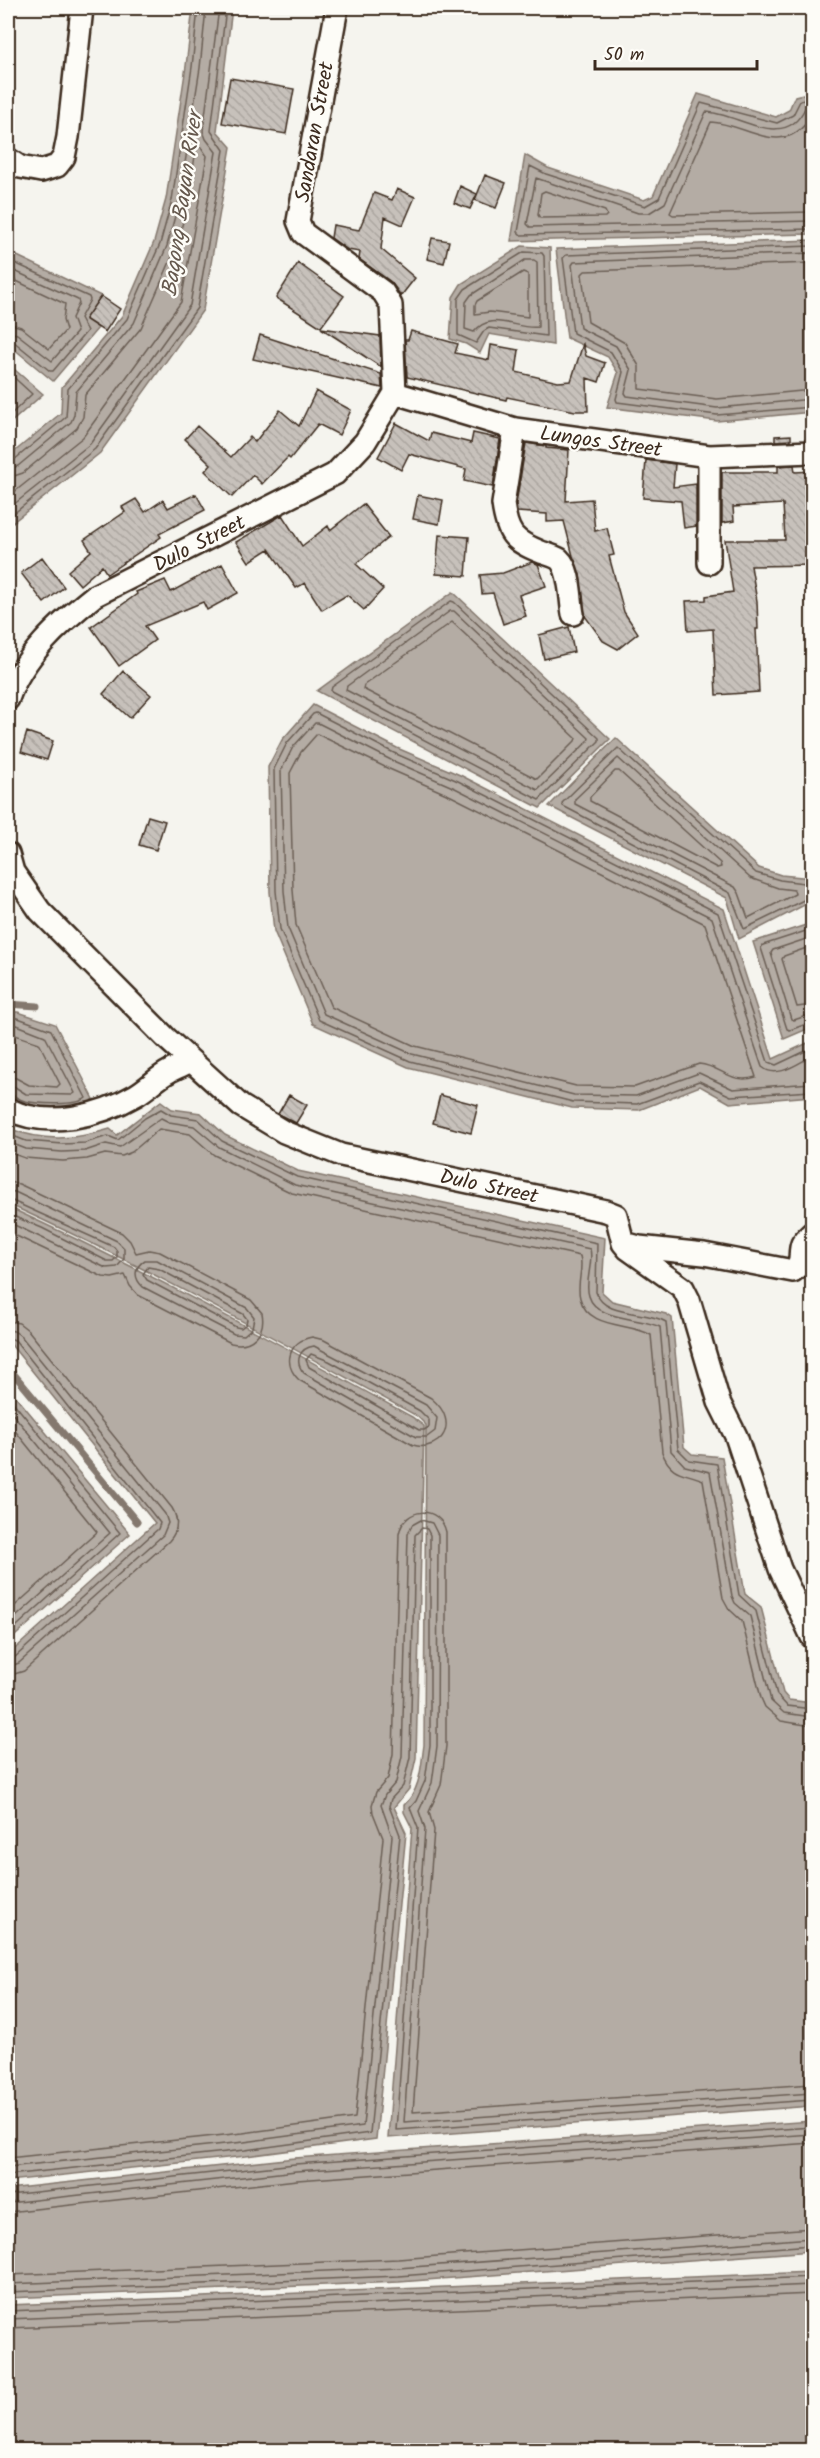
<svg xmlns="http://www.w3.org/2000/svg" width="820" height="2458" font-family="Kalam,sans-serif">
<style>
.water{fill:#b4aca4;stroke:#84786e;stroke-width:1.5}
.lines{fill:none;stroke-linecap:round;stroke-linejoin:round}
.shore{stroke:#6b5e54;stroke-width:1.5}
.stream{stroke:#84786e;stroke-width:7}
.building{fill:url(#building-back-hatch);stroke:#3b2a1e;stroke-width:1.5}
.minor-casing{stroke:#3b2a1e;stroke-width:26}
.minor{stroke:#fdfcf7;stroke-width:21}
.labels{text-anchor:middle;stroke-width:5;stroke-linejoin:round;paint-order:stroke}
.street-label{font-size:21px;fill:#3b2a1e;stroke:#fdfcf7}
.water-label{font-size:22px;font-style:italic;fill:#65584d;stroke:#fdfcf7}
</style>
<defs>
<pattern id="building-back-hatch" width="6" height="6" patternUnits="userSpaceOnUse" patternTransform="scale(1.5)"><rect width="6" height="6" fill="#c7c1bb"/><path d="M-1 5l2 2M0 0l6 6M5-1l2 2" fill="none" stroke="#aca6a0"/></pattern>
</defs>
<rect width="100%" height="100%" fill="#f5f4ee"/>
<filter id="ink" filterUnits="userSpaceOnUse"><feTurbulence type="fractalNoise" baseFrequency=".0167" numOctaves="2"/><feDisplacementMap in="SourceGraphic" scale="12" xChannelSelector="R" yChannelSelector="G"/><feConvolveMatrix kernelMatrix="1 2 1 2 8 2 1 2 1" color-interpolation-filters="sRGB"/></filter>
<g filter="url(#ink)">
<path class="water" d="M193,8H232L217,131L231,147L203,310L100,453L8,526V457L61,413L62,387L122,316L154,242L166,199L186,66Z
M812,92V234L511,241L525,155L548,168L644,200L653,196L698,94L776,117L789,110L795,96Z
M812,240V412L717,421L607,407L618,373L608,357L567,338L556,249Z
M522,246L550,248L553,345L489,334L480,353L466,344L450,339L453,297L461,284Z
M11,253L101,296L85,319L98,328L53,381L8,344V257Z
M8,364L43,394L8,425Z
M453,592L610,739L540,808L317,691Z
M313,705L397,748L460,775L724,909L773,1059L812,1041V1096L730,1103L700,1086L639,1110L572,1108L408,1067L313,1024L274,931L270,892L268,767L282,740Z
M616,738L759,868L781,875L812,878V901L739,939L727,898L549,806Z
M812,923V1027L784,1039L753,942Z
M8,1012H18L55,1024L96,1103C68,1112 32,1114 8,1098Z
M161,1101L172,1109L201,1113L225,1135L298,1171L605,1238L602,1292L612,1301L666,1314L672,1318L684,1447L692,1454L722,1457L745,1594L761,1607L783,1693L789,1700L812,1703V2106L388,2138L412,1828L404,1812V1805C421,1790 421,1765 424,1745L426,1425L417,1416C282,1343 148,1267 8,1204V1128C43,1142 74,1140 110,1129L117,1135Z
M8,1207C146,1270 279,1344 412,1417L424,1426L416,1758L409,1789L394,1807L406,1833L376,2139L246,2156L8,2181V1655L155,1523L8,1341Z
M8,1387L130,1534L8,1642Z
M812,2121V2251L399,2282L8,2298V2189L295,2158Z
M812,2272V2450H8V2305Z"/>
<g class="lines">
<path class="shore" d="M812,98L800,101L793,115L777,123L701,103L659,198L645,206L546,174L530,166L518,232L521,235L812,229
M812,106L805,108C785,152 738,113 706,112L665,203L649,213H638L536,178L527,224L530,227L812,221
M812,115C784,161 748,124 711,122L670,213L673,215L812,212
M545,191L605,211L607,215L605,217L540,218L538,215L541,193Z
M812,246L566,255L563,258L573,333L611,352L623,372L616,399L617,402L717,415L812,407
M524,252L542,253L544,256L546,336L489,328L484,331L476,343L458,335V299L465,289Z
M812,253L574,262L572,265L580,328L616,346L631,370L625,393L627,396L717,408L812,399
M8,260L89,297L90,300L80,318L87,331L53,371H50L13,341L8,340
M525,260H534L537,262L538,327C516,330 490,310 474,332L465,329L466,302L471,295Z
M812,263L585,271L582,274L588,322L625,343L639,366V389L717,399L812,390
M8,268L78,300L79,303L72,318L77,332L52,361L17,334L8,332
M523,272L528,274V317L490,312L475,314V305L477,301Z
M8,277L65,304L63,320L66,330L49,349L21,327L8,323
M8,372L32,394L8,417
M8,461L14,460L66,417L68,389L127,319L160,244L172,200L192,67L198,8
M8,469L18,466L71,422L74,415L76,392L134,323L167,246L179,201L200,68L206,8
M8,478L23,473L77,428L83,417L85,395L141,328L176,248L188,203L196,149L201,147L207,156L181,302L83,437L8,497
M8,509L90,444L190,305L216,152L206,139L203,131L219,8
M8,518L95,449L197,308L224,150L211,131L226,8
M451,601L454,602L599,738V741L539,800L331,691L332,687Z
M450,611H454L589,738L588,741L538,790L346,690L347,686Z
M452,622L576,738L575,741L537,779L363,689L364,685Z
M317,734L387,768L451,796L705,924L756,1077C730,1085 722,1066 699,1064L635,1087L576,1086L415,1046L331,1007L296,925L293,890L290,773L301,752Z
M618,758L750,878L778,888L794,890L795,894L748,918L739,893L735,887L575,804V799Z
M615,771H619L720,863L721,867L717,868L590,801V797Z
M812,884L780,880L756,873L618,748L562,803L563,806L730,893L744,929L812,896
M812,929L763,945L761,948L787,1029L790,1030L812,1022
M812,937L773,950L771,953L791,1019L794,1020L812,1014
M812,946L784,956L782,959L797,1007L812,1005
M8,1018H18L51,1030L86,1098C77,1106 38,1104 25,1101C18,1100 14,1094 8,1094
M8,1026L17,1025L45,1036L75,1093L72,1095L26,1094L15,1087L8,1086
M8,1035H15L39,1043L60,1084L57,1087L29,1085L16,1078L8,1077
M812,1048L776,1065L768,1062L718,913L458,781L394,753L316,713L313,714L287,743L274,769L276,891L280,929L319,1020L410,1061L573,1102L637,1104L699,1081L731,1096L812,1091
M812,1056C798,1063 777,1080 762,1067L712,918L455,788L391,760L318,723H315L293,747L281,771L284,891L288,928L324,1014L412,1054L574,1095L636,1096L699,1073L733,1089L812,1083
M8,1134L26,1141L63,1144L85,1143L108,1136L118,1140L145,1118L161,1109L171,1115L198,1119L222,1141L297,1177L597,1243L596,1292C604,1318 647,1310 666,1322L678,1449L689,1460L717,1464L739,1595L756,1611L777,1695L787,1706L812,1709
M8,1142L26,1149L62,1152L85,1151L106,1144L120,1147L161,1118L169,1122L194,1126L219,1147L295,1185L590,1249C594,1263 584,1281 589,1296C596,1321 641,1317 660,1327L671,1451L685,1466L710,1472L732,1596L735,1603L750,1616L771,1701L784,1713L812,1717
M8,1152L25,1158L63,1161L87,1159L105,1154L122,1156L132,1152L159,1129L190,1134L214,1155L292,1193L580,1256C584,1269 576,1284 580,1298C588,1330 630,1322 651,1335L662,1452C671,1476 685,1472 703,1480L723,1598L729,1609L742,1621L761,1698L765,1707L781,1721L812,1726
M8,1182L19,1184L122,1233L130,1241L136,1253L149,1250L160,1252L251,1300L262,1313C266,1333 251,1348 231,1343L138,1295L130,1286L125,1275L112,1278L103,1277L8,1232
M8,1191L15,1192L117,1241L124,1248V1259L117,1267L106,1268L8,1222
M8,1199L114,1247L117,1251V1257L113,1261H107L42,1228L8,1214
M145,1260H157L247,1308L254,1317L252,1328L244,1335L234,1334L143,1287C133,1278 134,1267 145,1260Z
M148,1267L159,1269L243,1314L247,1319L246,1324L241,1328L236,1327L147,1280L143,1274Z
M8,1321L19,1323L28,1330L172,1508C179,1520 178,1531 169,1541L24,1671L8,1676
M8,1330L14,1331L21,1336L165,1514L168,1523L163,1535L19,1663L8,1667
M312,1337L324,1340L431,1398C437,1403 443,1409 445,1417C451,1437 431,1451 413,1445L299,1380C282,1364 289,1341 312,1337Z
M8,1338L15,1340L160,1523L158,1529L14,1658L8,1659
M314,1346L426,1405L437,1418L435,1431L427,1437H416L304,1373C294,1362 299,1348 314,1346Z
M311,1354L329,1361L420,1411L429,1420V1427L424,1430H419L309,1367L306,1360Z
M8,1396L120,1533L8,1634
M8,1408L110,1533L8,1624
M8,1422L97,1532L8,1612
M8,2158L243,2133L355,2118L383,1838L373,1813L372,1805L376,1792L388,1778L393,1754L399,1534C404,1506 440,1505 446,1532V1746L441,1785L429,1812L434,1830L413,2112L812,2084
M8,2167L244,2142L363,2126L392,1836L381,1805L385,1795L396,1782L402,1756L408,1534L412,1525L421,1520L432,1523L438,1535L437,1746L432,1783L419,1811L425,1829L404,2122L812,2093
M8,2175L245,2150L370,2133L400,1835L389,1806L391,1799L403,1786L410,1757L415,1535L422,1528L427,1529L430,1535V1745L425,1781L416,1801L410,1808L418,1828L396,2130L812,2100
M8,2195L295,2164L812,2127
M8,2203L296,2171L812,2134
M8,2212L297,2180L812,2143
M8,2275L398,2259L812,2228
M8,2284L398,2268L812,2238
M8,2292L399,2276L812,2245
M8,2311L812,2277
M8,2319L812,2285
M8,2328L812,2294"/>
<path class="stream" d="M8,1004L37,1006
M8,1367L137,1522"/>
</g>
<path class="building" d="M230,78L294,89L286,134L222,123Z
M485,175L506,183L496,208L475,200Z
M460,186L477,194L470,209L454,203Z
M397,189L415,197L403,225L385,217L381,249L415,278L401,296L391,282L359,259L360,252L348,250L331,238L333,225L359,230L374,193L392,200Z
M432,238L449,241L444,263L427,259Z
M298,263L344,296L321,327L276,298Z
M101,296L120,309L105,332L85,319Z
M321,328L380,336L381,367Z
M411,331L458,344L455,353L489,360L491,345L519,350L516,372L558,382L571,381L583,344L586,356L605,363L599,382L587,378L588,411H575L507,397L506,400L407,377L405,340H408Z
M260,335L381,374L382,388L253,359Z
M316,391L351,410L339,435L318,424L290,459L288,457L262,484L253,475L232,497L205,471L211,464L185,439L197,426L231,457L250,437L255,442L280,410L299,426Z
M396,423L429,441L431,433L471,443L473,433L500,439L493,487L464,481L466,469L409,454L401,470L378,457Z
M791,435V440L775,441V436Z
M526,443L546,446V448L569,450L566,501L592,499L595,531L607,528L614,555L609,556L624,612L638,633L618,649L603,641L585,616L580,575L573,556L564,521L547,522V514L517,512L516,504Z
M646,460L675,464L673,487L696,484V526L684,528L681,501L643,498Z
M794,465L795,472L813,471V565L751,566L757,601L758,629H756L759,692L716,695L713,629L688,631L686,601L706,600V596L733,592L725,540H785L783,504L733,507L734,521L722,523V472H778V466Z
M196,494L205,510L159,534L161,537L107,574L102,566L80,585L68,571L91,551L84,540L125,512L122,507L136,499L145,512L163,500L168,508Z
M418,495L443,500L439,524L413,519Z
M363,504L389,537L356,564L383,589L364,610L347,595L322,610L305,583L296,588L269,549L249,562L236,542L282,515L302,546L328,526L330,530Z
M439,535L469,537L466,576L436,574Z
M42,557L64,587L44,603L21,573Z
M532,562L538,564L546,586L519,595L526,616L503,624L493,593L482,594L480,575L503,573Z
M222,564L238,593L207,610L203,602L145,626L155,640L119,666L91,627L137,594L136,592L165,580L171,592Z
M569,627L574,652L544,659L539,635Z
M123,671L151,695L130,718L103,694Z
M27,732L53,741L47,760L21,752Z
M148,816L165,821L156,850L139,845Z
M289,1095L307,1105L296,1123L278,1114Z
M440,1095L478,1105L471,1133L433,1123Z"/>
<g class="lines">
<g class="minor-casing">
<path id="minor" d="M8,159L20,167L41,171L57,166L64,157L68,137L82,8
M395,393L515,429L709,456L812,452
M515,429L503,504C507,534 513,541 541,552C547,554 554,556 559,559C571,570 570,599 573,614
M709,563V456
M8,699C22,657 60,623 94,596L335,474L365,442L395,393L391,305L383,292L303,233L298,221L337,8
M8,854L13,872L40,911L165,1037L241,1106L284,1132L341,1155L606,1211L616,1215L623,1243L628,1249L683,1288L689,1300L719,1402L736,1436L780,1569L812,1637
M8,1109C47,1129 100,1116 136,1095C148,1088 158,1077 170,1071C177,1067 184,1065 191,1061
M624,1243L639,1247L704,1254L793,1271C804,1264 798,1254 802,1244C804,1240 809,1236 812,1233"/>
</g>
<use href="#minor" class="minor"/>
</g>
</g>
<g class="labels">
<g class="street-label">
<text transform="translate(314 132) rotate(-80)" y="7">Sandaran Street</text>
<text transform="translate(601 441) rotate(8)" y="7">Lungos Street</text>
<text transform="translate(199 543) rotate(-27)" y="7">Dulo Street</text>
<text transform="translate(489 1186) rotate(12)" y="7">Dulo Street</text>
</g>
<g class="water-label">
<text transform="translate(181 204) rotate(-82)" y="8">Bagong Bayan River</text>
</g>
</g>
<rect width="820" height="2458" fill="none" stroke="#fdfcf7" stroke-width="30"/>
<rect x="15" y="15" width="790" height="2428" fill="none" stroke="#3b2a1e" stroke-width="2" filter="url(#ink)"/>
<path d="M595 60v9h162v-9" fill="none" stroke="#3b2a1e" stroke-width="3"/>
<text x="604" y="60" font-size="18" fill="#3b2a1e" stroke="#fdfcf7" stroke-width="4.5" paint-order="stroke">50 m</text>
</svg>
